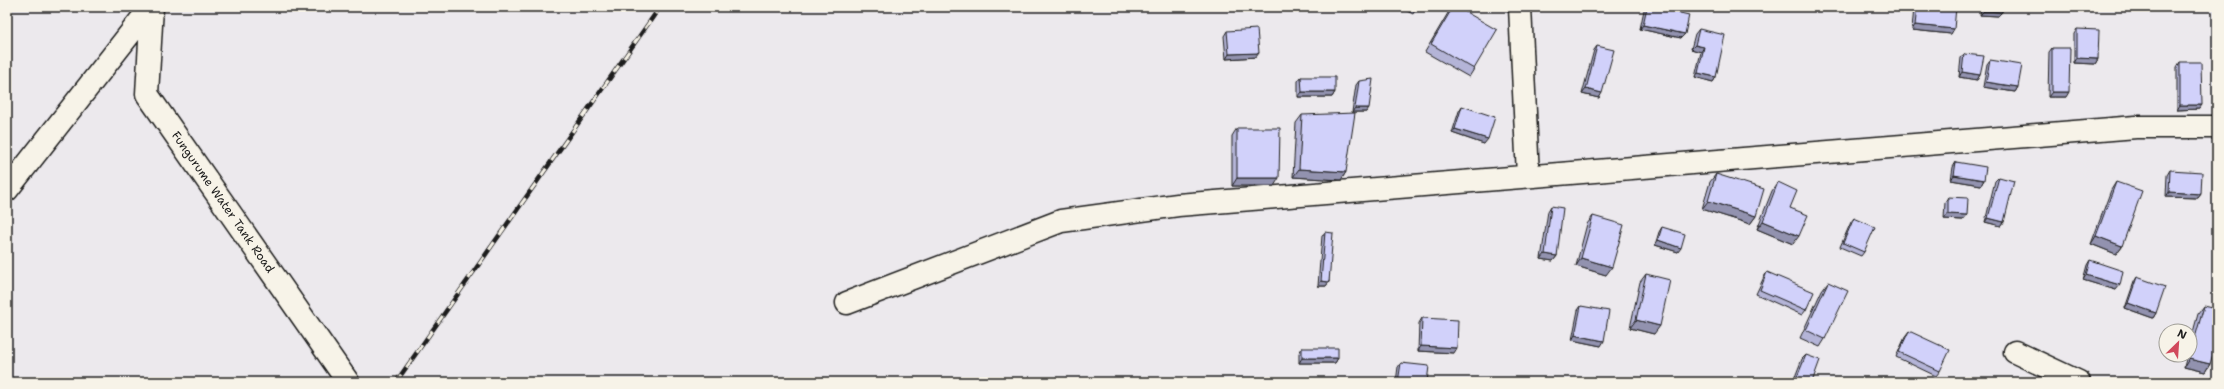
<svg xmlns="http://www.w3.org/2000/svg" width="2224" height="389" font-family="'Shantell Sans',sans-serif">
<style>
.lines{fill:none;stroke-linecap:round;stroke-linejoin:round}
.minor-casing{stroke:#1c1c1c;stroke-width:25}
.minor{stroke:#f7f3e8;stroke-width:22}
.rail-casing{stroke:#1c1c1c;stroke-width:4.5}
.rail{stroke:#f7f3e8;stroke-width:3;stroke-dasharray:9;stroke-linecap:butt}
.wall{fill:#b4b4d7;stroke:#1c1c1c}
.shaded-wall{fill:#9292af;stroke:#1c1c1c}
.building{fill:#d1d1fa;stroke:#1c1c1c}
.labels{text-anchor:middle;stroke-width:4;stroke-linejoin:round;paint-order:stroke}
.street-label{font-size:12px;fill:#1c1c1c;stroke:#f7f3e8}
</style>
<rect width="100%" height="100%" fill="#ece9ed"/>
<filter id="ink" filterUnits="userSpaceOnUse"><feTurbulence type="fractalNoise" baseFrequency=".025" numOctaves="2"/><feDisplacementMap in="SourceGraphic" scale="8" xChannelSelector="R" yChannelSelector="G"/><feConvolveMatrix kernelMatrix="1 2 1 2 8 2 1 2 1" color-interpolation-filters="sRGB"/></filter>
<g filter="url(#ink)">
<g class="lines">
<g class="minor-casing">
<path id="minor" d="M152,7L147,94L348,382
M1520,7L1528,176
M7,190L151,7
M847,303L1061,221L1178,205L2136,127H2217
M2015,352L2079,382"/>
</g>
<use href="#minor" class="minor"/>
<g class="rail-casing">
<path id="rail" d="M396,382L660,7"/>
</g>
<use href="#rail" class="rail"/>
</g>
<path class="wall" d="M1401,7H1417L1413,14L1401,8Z
M1452,7L1474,69L1469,77L1425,52L1448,13Z
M1646,7H1653L1685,34L1681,38L1640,29L1644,10Z
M1914,7H1956L1951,34L1912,30Z
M1981,7H2002V12L1998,16L1980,15Z
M1699,29L1716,77L1713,82L1695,77L1701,52L1691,49L1695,34Z
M2077,29L2098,59L2095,64L2074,63V34Z
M1227,31L1256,57L1226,59L1224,36Z
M1597,46L1599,98L1582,94L1594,50Z
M2052,48L2066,97H2048L2049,52Z
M1964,54L1980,75L1977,80L1959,77L1961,58Z
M1990,60L2018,87L2015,92L1983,87L1987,64Z
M2180,62L2199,109L2177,110V67Z
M1301,77L1335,92L1332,97H1298V81Z
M1359,81L1366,112H1352L1356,85Z
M1462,106L1484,144L1452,133L1459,111Z
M1302,115L1346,172L1341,180L1293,177L1296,123Z
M1237,128L1274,186H1232V136Z
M1956,162L1984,180L1981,185L1951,180L1953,167Z
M2170,170L2201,194L2198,198L2166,197L2167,175Z
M1716,174L1756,216L1750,224L1702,209L1710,182Z
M1999,177L2004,222L2001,226L1985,222L1995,181Z
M1778,182L1790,208L1793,244L1757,229L1772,191Z
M2116,182L2122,246L2116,254L2091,244L2111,190Z
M1948,197L1963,220L1944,219L1945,202Z
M1551,206L1557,256L1553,261L1541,259L1548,211Z
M1593,216L1606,275L1576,266L1587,224Z
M1854,218L1864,252L1861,256L1840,247L1851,222Z
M1662,227L1678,252L1655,245L1659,232Z
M1325,232L1329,282L1326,286H1318L1322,236Z
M2090,260L2116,290L2083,280L2087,265Z
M1767,272L1806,310L1802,315L1756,294L1764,277Z
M1646,274L1654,334L1630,328L1640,282Z
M2137,277L2156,313L2153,318L2125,308L2134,282Z
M1828,282L1825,339L1820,347L1800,338L1822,290Z
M1581,306L1601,346L1572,340L1578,310Z
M2204,306L2210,364L2205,372L2184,367L2187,355H2190V343L2198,314Z
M1422,318L1454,353L1418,351L1419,323Z
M1909,331L1940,371L1936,376L1896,357L1906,335Z
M1302,348L1338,358L1335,363H1299V353Z
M1806,355L1812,382H1793L1802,359Z
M1401,363L1427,382H1396L1398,367Z"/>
<path class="shaded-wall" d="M1665,7H1680L1678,10Z
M1826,7H1856L1855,8Z
M1984,11L2002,12L1998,16L1980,15Z
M1643,25L1685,34L1681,38L1640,29Z
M1915,25L1954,29L1951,34L1912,30Z
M1695,45L1704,47L1701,52L1691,49Z
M1259,53L1256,57L1226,59L1229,54Z
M2077,58L2098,59L2095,64L2074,63Z
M1962,72L1980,75L1977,80L1959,77Z
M1698,73L1716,77L1713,82L1695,77Z
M1986,82L2018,87L2015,92L1983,87Z
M1586,89L1602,93L1599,98L1582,94Z
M1302,92H1335L1332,97H1298Z
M2052,92H2069L2066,97H2048Z
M2180,105H2202L2199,109L2177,110Z
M1355,108H1369L1366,112H1352Z
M1455,129L1488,139L1484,144L1452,133Z
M1299,169L1346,172L1341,180L1293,177Z
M1954,175L1984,180L1981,185L1951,180Z
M1237,178H1279L1274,186H1232Z
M2169,192L2201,194L2198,198L2166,197Z
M1708,201L1756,216L1750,224L1702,209Z
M1948,214L1967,215L1963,220L1944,219Z
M1988,218L2004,222L2001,226L1985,222Z
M1763,221L1799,236L1793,244L1757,229Z
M2096,236L2122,246L2116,254L2091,244Z
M1658,240L1681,248L1678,252L1655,245Z
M1545,254L1557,256L1553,261L1541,259Z
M1581,258L1612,267L1606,275L1576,266Z
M2086,275L2120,285L2116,290L2083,280Z
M1321,281L1329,282L1326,286H1318Z
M2128,303L2156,313L2153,318L2125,308Z
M1636,320L1660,326L1654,334L1630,328Z
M1575,335L1604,341L1601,346L1572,340Z
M1421,346L1457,348L1454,353L1418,351Z
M1302,358H1338L1335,363H1299Z
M2189,359L2210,364L2205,372L2184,367Z"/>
<path class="building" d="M1411,7H1417L1416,9Z
M1453,7H1457L1497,30L1474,69L1431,44Z
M1647,7H1653L1689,15L1685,34L1643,25Z
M1917,7H1956L1954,29L1915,25Z
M1984,7H2002V12L1984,11Z
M1257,29L1259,53L1229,54L1227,31Z
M1699,29L1725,35L1716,77L1698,73L1704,47L1695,45Z
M2077,29L2099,30L2098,59L2077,58Z
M1597,46L1614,50L1602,93L1586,89Z
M2052,48H2070L2069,92H2052Z
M1964,54L1984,56L1980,75L1962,72Z
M1990,60L2022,65L2018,87L1986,82Z
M2180,62H2201L2202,105H2180Z
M1301,77H1335V92H1302Z
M1373,79L1369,108H1355L1359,81Z
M1462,106L1495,117L1488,139L1455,129Z
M1355,113L1346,172L1299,169L1302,115Z
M1237,128H1280L1279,178H1237Z
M1956,162L1986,167L1984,180L1954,175Z
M2170,170L2202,172L2201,194L2169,192Z
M1716,174L1764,189L1756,216L1708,201Z
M1999,177L2014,181L2004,222L1988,218Z
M1778,182L1797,191L1790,208L1808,215L1799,236L1763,221Z
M2116,182L2142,191L2122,246L2096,236Z
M1948,197L1968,198L1967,215L1948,214Z
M1551,206L1563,208L1557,256L1545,254Z
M1593,216L1624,225L1612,267L1581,258Z
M1854,218L1875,227L1864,252L1843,243Z
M1662,227L1685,234L1681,248L1658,240Z
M1325,232L1333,233L1329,282L1321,281Z
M2090,260L2123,271L2120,285L2086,275Z
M1767,272L1814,292L1806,310L1760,290Z
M1646,274L1670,280L1660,326L1636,320Z
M2137,277L2165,287L2156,313L2128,303Z
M1828,282L1848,291L1825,339L1806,330Z
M1581,306L1609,311L1604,341L1575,335Z
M2204,306L2217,309V340L2210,364L2189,359Z
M1422,318L1458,320L1457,348L1421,346Z
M1909,331L1950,350L1940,371L1899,352Z
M1302,348H1338V358H1302Z
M1806,355L1820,360L1812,382H1795Z
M1401,363L1429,366L1427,382H1398Z"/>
</g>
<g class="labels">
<g class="street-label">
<text transform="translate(223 202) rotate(55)" y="4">Fungurume Water Tank Road</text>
</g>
</g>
<rect width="2224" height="389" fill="none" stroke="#f7f3e8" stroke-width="24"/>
<rect x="12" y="12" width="2200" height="365" fill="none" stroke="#1c1c1c" stroke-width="1.5" filter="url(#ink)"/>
<g transform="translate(2178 343) rotate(25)"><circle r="19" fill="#f7f3e8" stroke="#9f9d96"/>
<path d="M0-3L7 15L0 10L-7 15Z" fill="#d1495b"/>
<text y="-6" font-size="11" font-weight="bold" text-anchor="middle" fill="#1c1c1c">N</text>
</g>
</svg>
